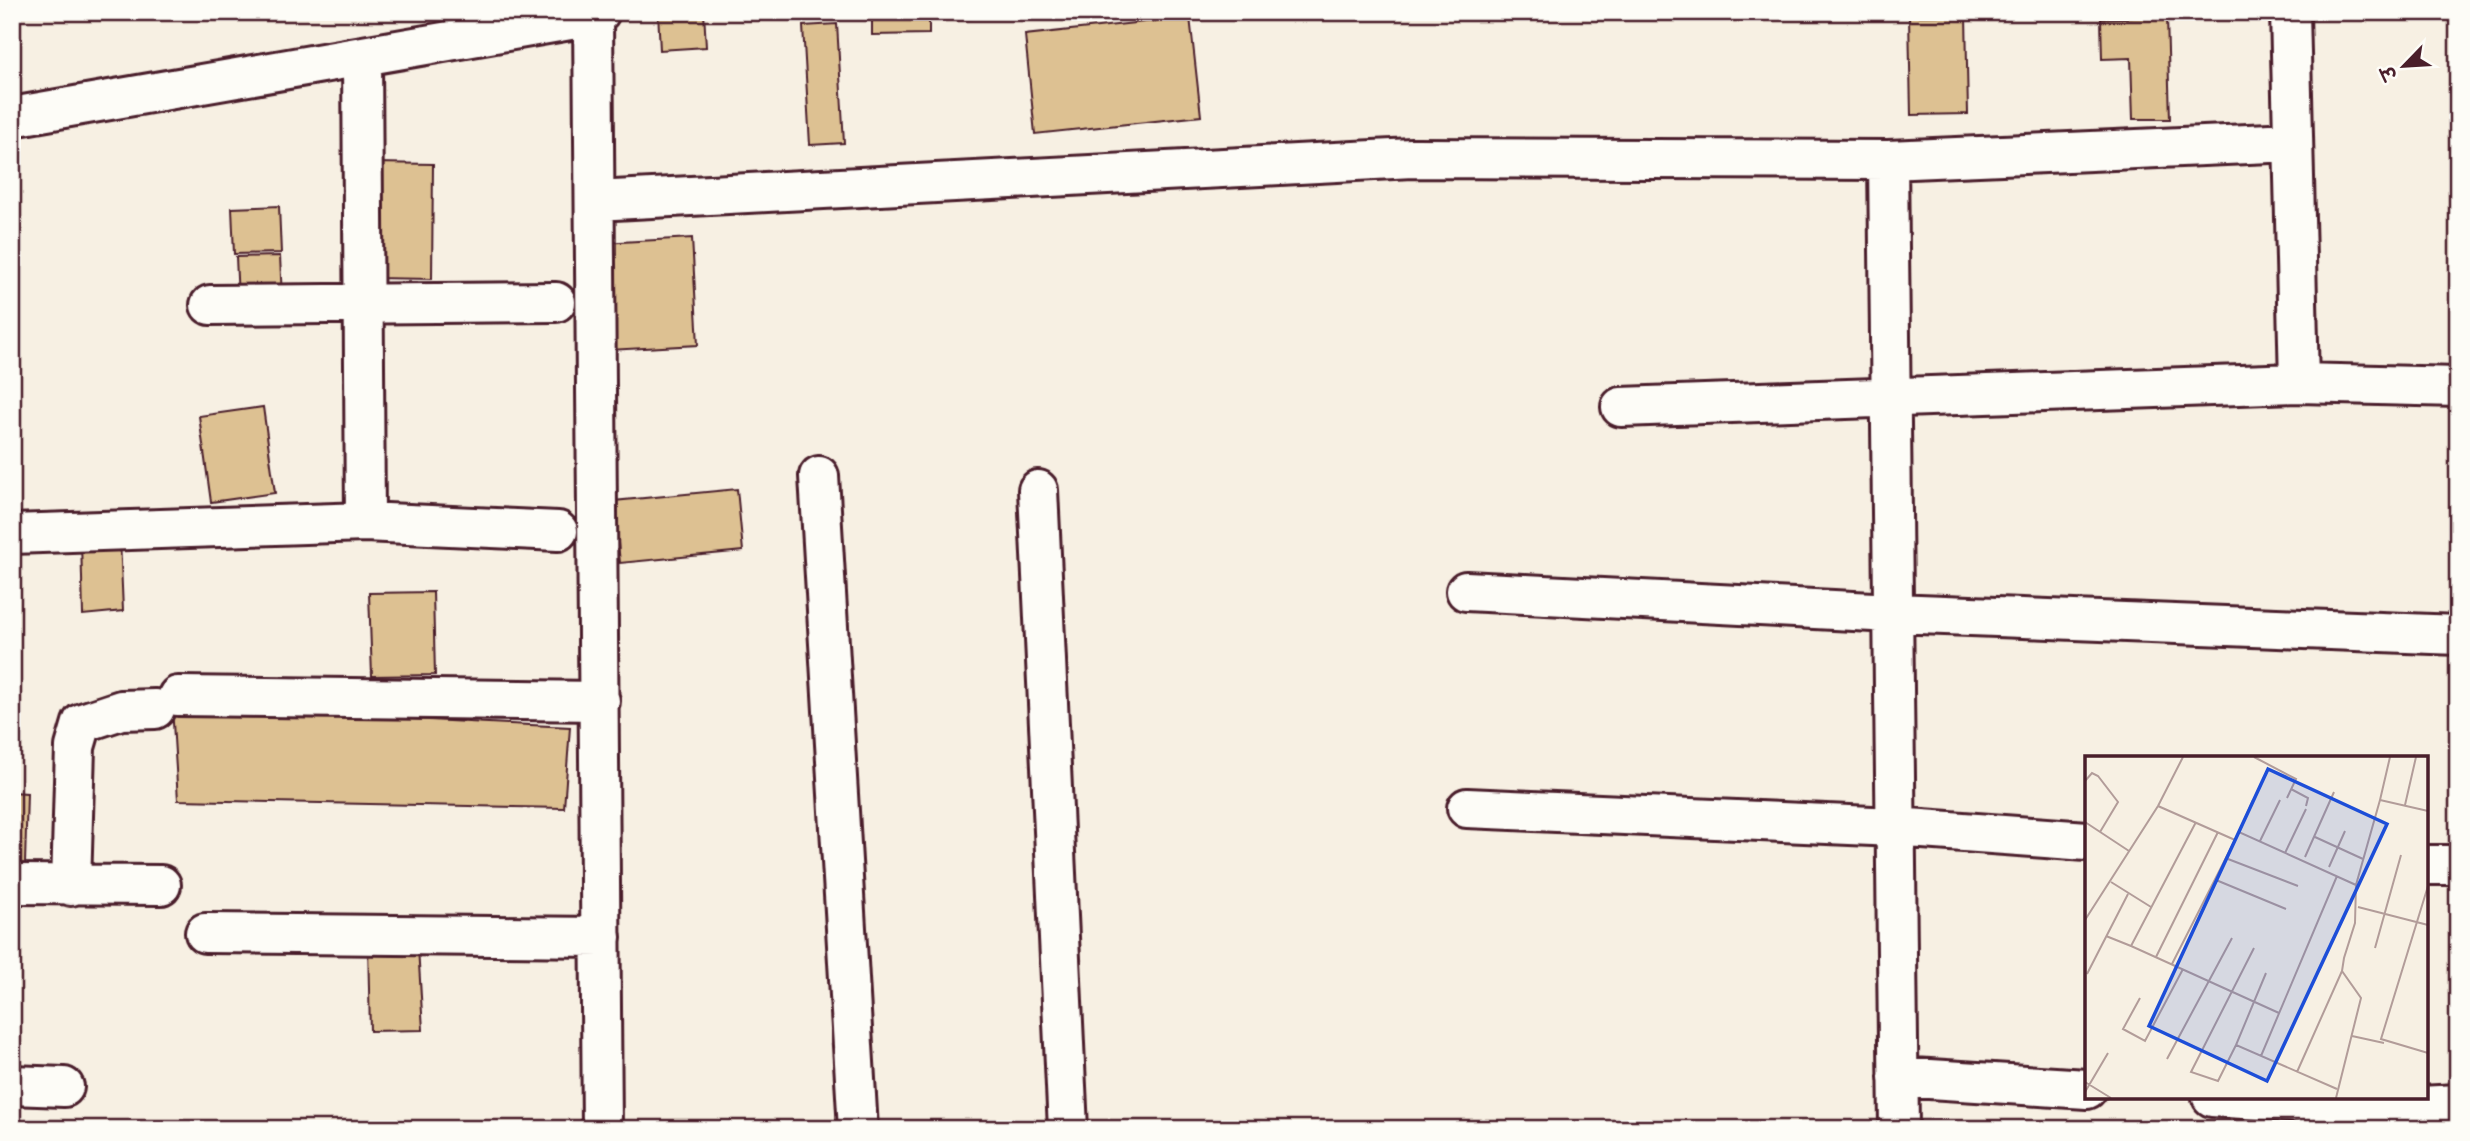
<svg xmlns="http://www.w3.org/2000/svg" width="2470" height="1141" font-family="'Indie Flower','Playpen Sans Deva',sans-serif">
<style>
.building{fill:#ddc192;stroke:#4a1f2b;stroke-width:2}
.lines{fill:none;stroke-linecap:round;stroke-linejoin:round}
.street-casing{stroke:#4a1f2b;stroke-width:44}
.street{stroke:#fdfcf7;stroke-width:38}
.inset-road{fill:none;stroke:#b29c99;stroke-width:2}
.view{fill:#1d4ed8;fill-opacity:0.15;stroke:#1d4ed8;stroke-width:3.5}
.inset-edge{fill:none;stroke:#4a1f2b;stroke-width:3.5}
</style>
<rect width="100%" height="100%" fill="#f7f0e3"/>
<filter id="ink" filterUnits="userSpaceOnUse"><feTurbulence type="fractalNoise" baseFrequency=".0143" numOctaves="2"/><feDisplacementMap in="SourceGraphic" scale="14" xChannelSelector="R" yChannelSelector="G"/><feConvolveMatrix kernelMatrix="1 2 1 2 8 2 1 2 1" color-interpolation-filters="sRGB"/></filter>
<g filter="url(#ink)">
<path class="building" d="M658,12H704L706,47L660,50Z
M872,12H929V34L872,35Z
M957,12H994V16L957,20Z
M1966,15L1968,114L1911,115L1909,16Z
M1190,17L1201,116L1035,134L1025,35Z
M2167,17L2170,119H2133L2131,58L2102,59L2101,19Z
M837,24L844,143L810,145L803,26Z
M375,163L433,164L432,279L373,278Z
M279,206L281,253L234,254L232,208Z
M692,238L698,345L609,350L603,243Z
M280,256L282,298L238,299L236,257Z
M263,407L275,493L211,502L199,416Z
M737,489L743,551L620,563L614,501Z
M120,538L123,611L83,615L81,540Z
M433,592L435,675L372,676L369,593Z
M172,707L570,727L564,808L178,800Z
M12,792L27,793L25,864L12,863Z
M368,946L418,947L423,1030L370,1031Z"/>
<g class="lines">
<g class="street-casing">
<path id="street" d="M593,16L602,1129
M362,56L365,522
M12,117L593,16L600,12
M1888,160L1899,1129
M595,201L1412,158L1888,160L2293,142
M210,305L556,302
M2299,383L2458,387
M1621,407L2299,383L2290,12
M819,476L858,1129
M1038,490L1068,1129
M12,534L365,522L558,531
M1466,591L1893,613L2458,635
M178,696L600,701
M1467,808L1895,827L2087,841
M2426,865H2458
M12,884L161,885
M71,886L75,747L82,723L121,710L155,709
M205,933L601,937
M1898,1077L2087,1089
M12,1085L64,1087
M2212,1097L2383,1108L2458,1104"/>
</g>
<use href="#street" class="street"/>
</g>
</g>
<g transform="translate(2085 756)">
<rect width="343" height="343" fill="#f7f0e3"/>
<path class="inset-road" d="M169,1L211,23L202,42M305,1L295,44L343,55M0,25L7,17L13,20L33,46L15,76M206,33L223,42L221,50M320,49L331,1M73,50L150,84M0,66L44,95M111,66L46,190L194,257M154,76L168,44M230,81L278,103M175,85L195,44M200,97L221,53M220,101L249,36M143,103L213,130M244,111L260,75M131,124L201,153M26,126L66,151M343,130L296,283L343,297M273,151L343,169M0,164L73,50L98,1M21,180L46,190M290,192L316,99M71,201L133,76M87,208L154,76L271,129M181,217L151,289L252,333M2,218L43,138M55,242L38,273L60,285L98,213M267,280L299,287M151,289L133,325L106,316L169,192M176,300L252,120M82,303L147,182M212,316L257,215M0,326L26,342M0,336L23,297M251,342L276,242L257,215L259,202L270,167L271,129L295,44"/>
<path class="view" d="M183,13L302,68L182,325L64,270Z"/>
<rect width="343" height="343" class="inset-edge"/>
</g>
<rect width="2470" height="1141" fill="none" stroke="#fdfcf7" stroke-width="42"/>
<rect x="21" y="21" width="2428" height="1099" fill="none" stroke="#4a1f2b" stroke-width="2.5" filter="url(#ink)"/>
<g transform="translate(2404 66) rotate(245)" stroke="#fdfcf7" stroke-width="5" paint-order="stroke">
<path d="M0-5L12 26L0 18L-12 26Z" fill="#4a1f2b"/>
<text y="-10" font-size="19" font-weight="bold" text-anchor="middle" fill="#4a1f2b">उ</text>
</g>
</svg>
